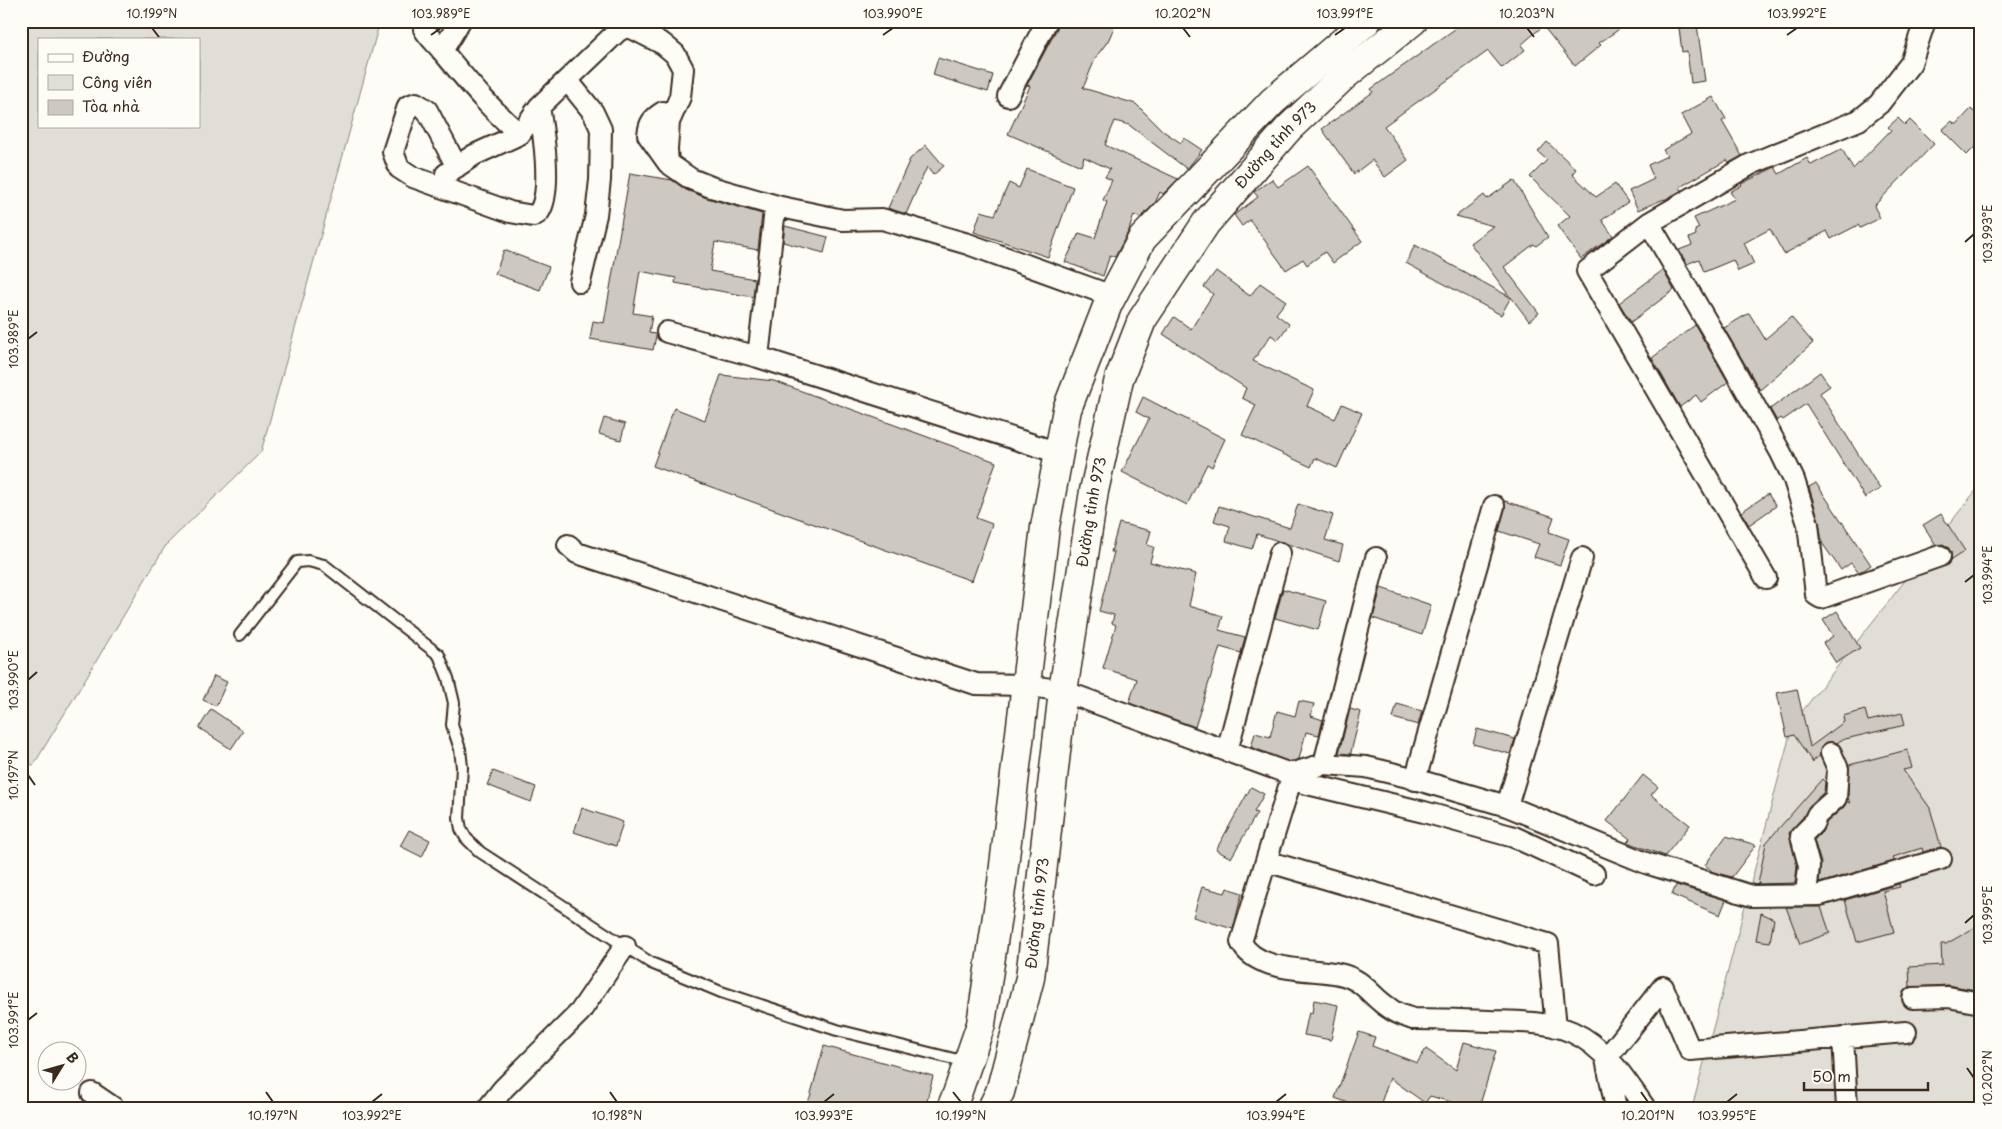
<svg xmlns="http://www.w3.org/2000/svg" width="2002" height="1129" font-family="'Playpen Sans',sans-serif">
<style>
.green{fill:#e1ded7;stroke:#8e847a;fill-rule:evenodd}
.building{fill:#cdc8c2;stroke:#3b2a1e}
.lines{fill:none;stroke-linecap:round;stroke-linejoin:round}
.service-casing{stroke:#3b2a1e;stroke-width:14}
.minor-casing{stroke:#3b2a1e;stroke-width:24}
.primary-casing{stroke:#3b2a1e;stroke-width:31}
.service{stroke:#fdfcf7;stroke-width:10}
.minor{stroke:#fdfcf7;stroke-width:20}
.primary{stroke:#fdfcf7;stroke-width:28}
.ticks{fill:none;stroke:#3b2a1e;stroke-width:2}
.labels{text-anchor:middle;stroke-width:4;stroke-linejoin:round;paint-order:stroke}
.street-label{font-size:15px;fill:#3b2a1e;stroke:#fdfcf7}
.neatline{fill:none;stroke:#3b2a1e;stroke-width:2}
.ticks-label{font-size:12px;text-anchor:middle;fill:#3b2a1e}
</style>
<rect width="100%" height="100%" fill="#fdfcf7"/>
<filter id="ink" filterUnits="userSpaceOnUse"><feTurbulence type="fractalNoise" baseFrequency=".02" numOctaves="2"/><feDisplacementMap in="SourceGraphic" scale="10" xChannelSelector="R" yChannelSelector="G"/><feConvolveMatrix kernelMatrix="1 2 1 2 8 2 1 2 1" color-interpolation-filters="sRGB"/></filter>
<g filter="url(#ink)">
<path class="green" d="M21,21H380L261,452L166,545L33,766L21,751ZM39,39H199V126H39Z
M1981,484V1108H1692L1793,723Z"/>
<path class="building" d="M1061,21H1117L1108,41L1096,57L1083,88L1136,104L1163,131L1181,143L1184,138L1202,150L1187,169L1129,125L1115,121L1105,145L1178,179L1163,194L1160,192L1155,203L1140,218L1134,215L1129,230L1115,257L1110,255L1103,276L1065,262L1079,233L1095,238L1107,202L1103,200L1112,180L1105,177L1110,169L1084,157L1081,166L1008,134L1030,86L1027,85Z
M1466,21H1631L1599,43L1601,45L1575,66L1543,26L1521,45L1525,50L1502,68L1488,51L1384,126L1408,160L1385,177L1372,160L1354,174L1322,129L1373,92L1371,89Z
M1697,25L1705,81L1691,83L1687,51L1682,52L1679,28Z
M938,58L993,75L988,92L933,75Z
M1713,97L1726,119L1722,121L1742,156L1729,163L1727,160L1680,187L1682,190L1664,200V199L1638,210L1629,191L1654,179L1648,165L1667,156L1663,150L1691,134L1681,115Z
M1971,109L1981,119V141L1967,155L1942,130L1952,121L1956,125Z
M1898,118L1905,125L1910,120L1934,144L1874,206L1880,218L1860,228L1858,225L1831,239L1827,231L1784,254L1770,229L1744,243L1754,264L1738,271L1733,260L1704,272L1699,259L1687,264L1679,250L1692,245L1689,238L1696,235L1695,230L1699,228L1694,218L1735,199L1730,192L1742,185L1741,184L1775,167L1779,174L1807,158L1811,165L1842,149L1853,169L1891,130L1888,127Z
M1547,142L1576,169L1572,174L1596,197L1615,184L1628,202L1602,220L1613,236L1581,259L1557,226L1570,216L1530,177L1547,160L1538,152Z
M926,145L944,166L933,175L927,167L906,214L888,208L910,159Z
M1308,166L1362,241L1333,263L1325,252L1307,265L1303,259L1286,270L1250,220L1242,226L1234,215L1258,197L1254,192L1272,179L1278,187Z
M1027,169L1073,187L1048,257L974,232L981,211L995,215L1009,183L1019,188Z
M630,173L672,180L686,190L707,198L762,214L758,250L715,242L710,271L755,279L753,297L675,283L676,278L640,271L633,313L652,316L649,333L655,334L656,336L653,350L590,339L593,321L604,323Z
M1514,180L1548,237L1536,246L1534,244L1504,267L1539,313L1529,321L1511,297L1501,315L1406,263L1415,245L1510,297L1470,243L1493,226L1456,216L1484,195L1487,199Z
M785,226L828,237L824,253L783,242Z
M504,250L549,267L540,290L495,274Z
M1663,270L1674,290L1631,322L1619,303Z
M1216,271L1250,296L1260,283L1286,301L1276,314L1289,324L1278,340L1271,335L1253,361L1314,390L1307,406L1335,419L1342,404L1362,413L1337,468L1315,458L1311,467L1242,435L1256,405L1242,398L1246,388L1163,334L1174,317L1191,329L1213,294L1204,287Z
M1749,313L1765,339L1791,317L1813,343L1760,390L1724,328Z
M1695,325L1728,382L1701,402L1696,395L1680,407L1652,358Z
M1820,372L1830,386L1820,393L1880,489L1865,498L1806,404L1783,420L1781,418L1777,421L1770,409Z
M721,375L774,381L996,462L976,518L992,524L972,581L653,466L674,408L705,420Z
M1143,397L1225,439L1212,467L1207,464L1187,505L1122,472L1149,419L1136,412Z
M604,418L625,424L621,440L599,434Z
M1816,483L1871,565L1864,570L1858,572L1851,563L1841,570L1822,543L1819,521L1809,487Z
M1768,494L1776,506L1749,525L1741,512Z
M1505,501L1554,517L1549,532L1569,539L1560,565L1534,557L1539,544L1499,531L1505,509Z
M1298,504L1333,515L1325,540L1343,545L1339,561L1257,534L1252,549L1226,541L1230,526L1214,521L1219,506L1290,528Z
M1941,514L1965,551L1951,560V553L1948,547L1943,544L1936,545L1923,525Z
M1119,523L1151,531L1147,545L1154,547L1150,562L1196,574L1189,606L1223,616L1219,630L1245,637L1241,653L1220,647L1195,727L1129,703L1137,679L1103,668L1116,625L1112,623L1114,615L1099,611L1114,552H1111Z
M1381,588L1431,605L1422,635L1373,618Z
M1283,589L1326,601L1318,630L1275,618Z
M1837,611L1860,648L1836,663L1823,643L1833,636L1823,620Z
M214,676L227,682L216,706L203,700Z
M1797,689L1810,747L1844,722L1843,716L1865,710L1868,721L1902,713L1905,725L1841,740L1837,743L1827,742L1821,746L1820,756L1813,760V763L1794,735L1787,737L1777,693Z
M1299,701L1314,704L1311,716L1323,720L1319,735L1306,732L1299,759L1290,762L1251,747L1255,733L1270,737L1277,711L1295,716Z
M1397,704L1422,711L1418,725L1393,718Z
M211,709L243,731L231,749L199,728Z
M1350,709L1361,712L1351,752V754L1339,753Z
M1477,729L1515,739L1510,754L1473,744Z
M1907,750L1912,768L1903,770L1930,808L1941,847L1923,852L1922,848L1893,857L1894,861L1819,883L1821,863L1814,840L1822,832L1827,822L1844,807L1847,801L1850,804L1848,797L1849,765Z
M493,771L536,787L531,802L487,785Z
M1643,775L1658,787L1651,795L1690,825L1665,856L1627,842L1630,839L1607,821Z
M1822,779L1825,782L1824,792L1809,806L1803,817L1789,833L1797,867L1795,883L1758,884L1766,843Z
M1251,787L1264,794L1254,812L1257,813L1231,858L1216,850Z
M582,808L623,822L616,846L574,832Z
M409,830L430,840L422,857L400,846Z
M1726,836L1756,845L1732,877L1713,872L1705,865Z
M1899,884L1900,887L1883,891L1894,932L1857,942L1845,900Z
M1676,885L1726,900L1720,915L1672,895Z
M1202,887L1225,893L1227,888L1242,893L1233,929L1193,917Z
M1786,907H1821L1830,933L1800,944Z
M1761,913L1774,919L1770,942L1756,940Z
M1981,924V991L1948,985L1910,987L1909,967L1942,965L1941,944H1946Z
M1314,1000L1338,1005L1331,1040L1304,1035L1309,1012L1312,1013Z
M1359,1032L1375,1037L1372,1046L1417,1063L1426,1049L1456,1070L1464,1042L1496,1051L1479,1108H1472L1430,1096L1425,1103L1390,1078L1379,1108H1362L1335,1098Z
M824,1046L933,1076L925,1108H805L810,1097Z"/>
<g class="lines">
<g class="service-casing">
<path id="service" d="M240,635L297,562L308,561L324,565L439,655L448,678L454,703L452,725L460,749L462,767L459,818L461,829L466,838L480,852L651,963L721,992L837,1030L966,1062"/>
</g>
<g class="minor-casing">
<path id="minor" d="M426,21L424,29C429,38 437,44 444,53C469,83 490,109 520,134
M618,21L663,44L675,54L683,69L680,97L669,122L667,149L668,163L691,179L711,187L781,207L843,220L882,219L968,244L1112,296
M1925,21L1911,63L1879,104L1859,120L1751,164L1649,223L1728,358L1781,453L1794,480L1808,524L1816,595L1821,598L1940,556
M442,51L460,21
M568,81L593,112L601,129L600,180L596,215L580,282
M1008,96L1047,21
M668,163L648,135C649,123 653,118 663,112L669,122
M457,167L427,110L416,103L408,106L393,152L399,168L413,177L510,212L533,216C535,215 538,214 539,212C553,192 543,130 539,107
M446,174L474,155L520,134L539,107L617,32L627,26
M1649,223L1587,271L1766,578
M667,332L758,357L1059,453
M758,357L775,209
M568,545L577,553L976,684L1025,685L1063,691L1290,774L1324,764L1366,767L1404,776L1507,806L1646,863L1752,896L1820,895L1941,859
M1227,751L1280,553
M1324,764L1376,558
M1290,774L1291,780L1241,942C1256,973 1310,968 1339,974C1364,979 1370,996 1389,1008C1396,1014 1404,1016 1413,1019C1439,1019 1464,1020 1489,1021C1516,1022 1547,1021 1572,1032C1604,1046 1626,1080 1645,1108
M1291,780L1424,812L1514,837L1594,874
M1415,780L1494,506
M1507,806L1582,558
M1266,861L1548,944L1556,1027
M1806,895L1809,866L1801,836L1813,824L1817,815L1836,798L1838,769L1831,753
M1913,998L1948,997L1981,1003
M1843,1037L1847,1108
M92,1093L114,1108
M488,1108L503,1089L580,1012L625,946
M1616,1108L1606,1059L1663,987L1690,1050L1906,1032"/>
</g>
<g class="primary-casing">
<g id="primary">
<path d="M951,1108L957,1094L981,1024L1002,882L1045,527L1067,409L1108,304L1142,239L1273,101L1367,21"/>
<path id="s1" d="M992,1108L1000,1092L1030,978L1063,691L1094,491L1119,379L1142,320L1206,223L1289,128L1344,76L1413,21"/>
</g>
</g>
<use href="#service" class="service"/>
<use href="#minor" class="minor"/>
<use href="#primary" class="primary"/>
</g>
</g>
<path class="ticks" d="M152,28L159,37M1183,28L1190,37M1527,28L1534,37M431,35L441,28M883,35L893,28M1335,35L1345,28M1787,35L1797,28M1965,242L1974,234M28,339L37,332M1965,582L1974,575M28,680L37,672M28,775L35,785M1965,923L1974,915M28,1020L37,1013M1967,1068L1974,1078M266,1092L273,1102M610,1092L617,1102M953,1092L961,1102M1641,1092L1648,1102M372,1102L382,1094M824,1102L834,1094M1276,1102L1286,1094M1727,1102L1737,1094"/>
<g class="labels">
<g class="street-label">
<text dy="5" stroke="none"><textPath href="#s1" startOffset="1026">Đường tỉnh 973</textPath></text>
<text dy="5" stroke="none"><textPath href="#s1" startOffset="606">Đường tỉnh 973</textPath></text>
<text dy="5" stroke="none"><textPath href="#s1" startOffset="201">Đường tỉnh 973</textPath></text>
</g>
</g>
<rect width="2002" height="1129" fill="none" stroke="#fdfcf7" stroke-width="55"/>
<rect x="38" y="38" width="162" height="90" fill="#fdfcf7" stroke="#afa8a0"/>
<rect x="48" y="54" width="25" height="8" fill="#fdfcf7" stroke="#afa8a0"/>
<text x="82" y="62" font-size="15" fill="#3b2a1e">Đường</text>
<rect x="48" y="75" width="25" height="15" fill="#e1ded7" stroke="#afa8a0"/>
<text x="82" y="88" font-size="15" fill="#3b2a1e">Công viên</text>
<rect x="48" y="100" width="25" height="15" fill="#cdc8c2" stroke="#afa8a0"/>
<text x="82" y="112" font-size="15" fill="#3b2a1e">Tòa nhà</text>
<g transform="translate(62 1066) rotate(53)"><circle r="24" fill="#fdfcf7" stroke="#afa8a0"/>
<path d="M0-4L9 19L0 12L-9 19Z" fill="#3b2a1e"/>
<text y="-8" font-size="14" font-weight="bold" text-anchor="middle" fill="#3b2a1e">B</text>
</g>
<path d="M1804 1082v8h124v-8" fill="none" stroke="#3b2a1e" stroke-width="2.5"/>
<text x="1812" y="1082" font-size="15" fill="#3b2a1e" stroke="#fdfcf7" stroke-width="4" paint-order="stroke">50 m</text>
<rect x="28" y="28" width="1946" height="1074" class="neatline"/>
<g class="ticks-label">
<text x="152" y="18">10.199°N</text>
<text x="441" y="18">103.989°E</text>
<text x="893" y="18">103.990°E</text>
<text x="1183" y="18">10.202°N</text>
<text x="1345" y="18">103.991°E</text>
<text x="1527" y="18">10.203°N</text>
<text x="1797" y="18">103.992°E</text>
<text transform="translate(1988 234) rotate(-90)" y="4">103.993°E</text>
<text transform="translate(14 339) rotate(-90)" y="4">103.989°E</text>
<text transform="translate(1988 575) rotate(-90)" y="4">103.994°E</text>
<text transform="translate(14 680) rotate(-90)" y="4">103.990°E</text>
<text transform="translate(14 775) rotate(-90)" y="4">10.197°N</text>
<text transform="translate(1988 915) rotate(-90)" y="4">103.995°E</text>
<text transform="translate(14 1020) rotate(-90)" y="4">103.991°E</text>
<text transform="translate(1988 1078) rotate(-90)" y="4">10.202°N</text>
<text x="273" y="1120">10.197°N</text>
<text x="372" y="1120">103.992°E</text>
<text x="617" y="1120">10.198°N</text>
<text x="824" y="1120">103.993°E</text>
<text x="961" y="1120">10.199°N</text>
<text x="1276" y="1120">103.994°E</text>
<text x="1648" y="1120">10.201°N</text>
<text x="1727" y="1120">103.995°E</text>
</g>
</svg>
